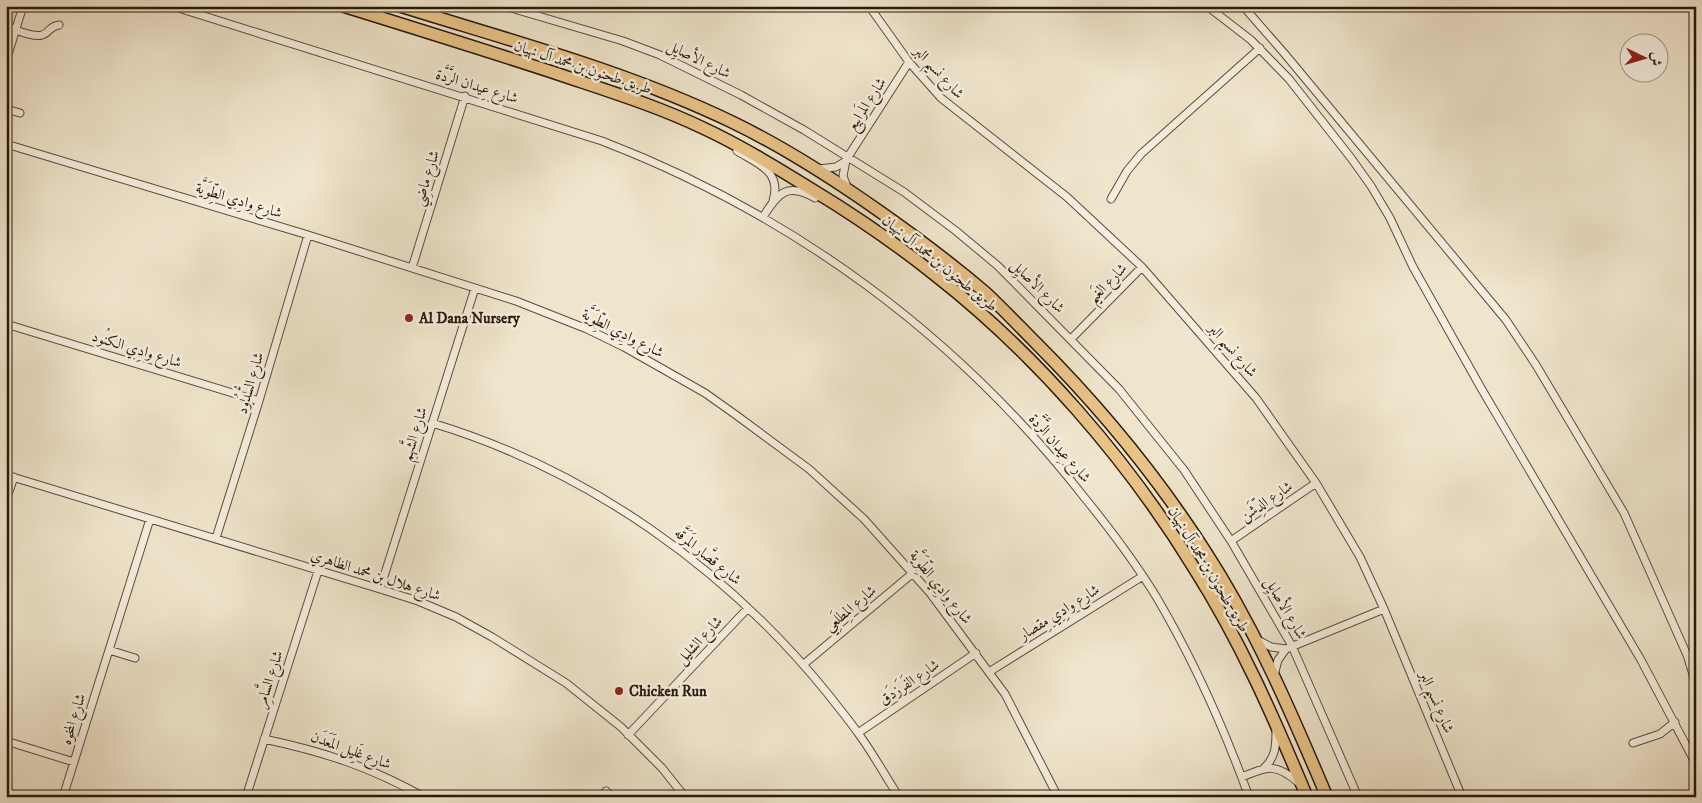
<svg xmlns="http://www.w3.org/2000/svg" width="1702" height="803" font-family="'IM FELL DW Pica',Amiri,serif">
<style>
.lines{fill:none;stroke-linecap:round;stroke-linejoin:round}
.minor-casing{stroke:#5a4c3a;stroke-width:9}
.primary-casing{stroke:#28190a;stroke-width:14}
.minor{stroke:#f5eede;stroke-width:7}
.primary{stroke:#e8c286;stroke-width:11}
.poi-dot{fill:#8f2418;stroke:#f5eede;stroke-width:2}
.labels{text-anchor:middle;stroke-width:5;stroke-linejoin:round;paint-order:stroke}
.street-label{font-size:15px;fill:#28190a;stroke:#f5eede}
.poi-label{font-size:15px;font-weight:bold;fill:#28190a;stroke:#f5eede;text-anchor:start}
</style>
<rect width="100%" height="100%" fill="#efe5cc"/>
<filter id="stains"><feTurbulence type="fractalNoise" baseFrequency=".004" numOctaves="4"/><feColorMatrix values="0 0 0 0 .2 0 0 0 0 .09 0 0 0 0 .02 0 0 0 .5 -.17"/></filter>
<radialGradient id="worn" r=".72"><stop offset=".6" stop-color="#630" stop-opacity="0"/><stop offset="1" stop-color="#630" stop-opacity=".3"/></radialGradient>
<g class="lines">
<g class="minor-casing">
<path id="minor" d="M172,6L602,141C794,215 957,335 1084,497C1110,529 1135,562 1157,598C1194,661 1224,728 1249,797
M504,6L623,41L660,55L741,95L804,130L904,192L956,231L998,266L1119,389L1184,470L1231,541L1292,646L1358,797
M869,6L909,62L941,98L1067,197L1142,267L1256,398L1316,483L1360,557L1384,609L1462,797
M1207,6L1251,40L1289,79L1351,158L1371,186L1390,218L1413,267L1481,388L1641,660L1696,764
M1243,6L1284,53L1506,320L1536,365L1624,513L1687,655L1696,684
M6,27C14,29 34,38 42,35C50,33 49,26 59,25
M6,61L23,6
M6,109L20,113
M6,144L308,235L516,301L587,329L624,347L705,393L736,415L809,469L864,519L930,593L1005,694L1058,797
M737,151C758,164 782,171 773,201
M819,169L836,167L846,161
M847,187L843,176L846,160L909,62
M1111,199L1127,171L1141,154L1260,48
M763,217C778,193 787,182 815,198
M412,268L465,96
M6,324L259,401
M1071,339L1142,267
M432,423C588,470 726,568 828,694C838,707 849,720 858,733C873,753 885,776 899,797
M6,475L380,589L418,601L456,617L492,637L566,683L621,727L662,768L685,797
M6,500L14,477
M216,538L259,401L308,235
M1231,541L1316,483
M380,589L475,288
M1256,639L1271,647L1286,649
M109,650L135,658
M804,664L913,573
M989,672L1143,576
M1274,675L1278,660L1286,649L1384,609
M858,733L976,653
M628,735L748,608
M264,739C325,752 370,767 424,797
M6,741L74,762
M1633,743L1660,734L1675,722
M1264,768C1276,757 1276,745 1276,730
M1242,777C1269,766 1276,763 1299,783
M606,791L612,797
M63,797L150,519
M246,797L318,571"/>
</g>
<g class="primary-casing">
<path id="primary" d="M343,6C414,28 485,50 555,73C605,90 655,105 703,128C740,145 776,167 811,189C854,215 895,243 935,275C1036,354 1127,459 1194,568C1240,640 1274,718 1307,797
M400,6C512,41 626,71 732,122C784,147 832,178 879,211C916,237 952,264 986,293C1003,309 1019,326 1036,343C1099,406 1156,475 1205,551C1255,628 1291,712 1327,797"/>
</g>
<use href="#minor" class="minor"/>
<use href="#primary" class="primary"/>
</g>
<g class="poi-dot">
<circle cx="409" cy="318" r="5"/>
<circle cx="619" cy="691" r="5"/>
</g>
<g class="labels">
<g class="street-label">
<text transform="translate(699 59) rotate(26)" y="5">شارع الأصايِل</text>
<text transform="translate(583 67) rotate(18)" y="5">طريق طحنون بن محمد آل نهيان</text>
<text transform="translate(939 72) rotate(47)" y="5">شارع نسيم البر</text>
<text transform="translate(477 86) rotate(17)" y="5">شارع عِيدان الرَّدَّة</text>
<text transform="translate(866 104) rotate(-57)" y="5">شارع المَرابِيع</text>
<text transform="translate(426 178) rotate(-73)" y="5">شارع ماضِي</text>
<text transform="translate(239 200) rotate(17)" y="5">شارع وادِي الطِّوَيَّة</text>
<text transform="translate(940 263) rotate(39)" y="5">طريق طحنون بن محمد آل نهيان</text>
<text transform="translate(1107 283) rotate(-46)" y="5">شارع الغَيم</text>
<text transform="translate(1038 286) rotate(45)" y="5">شارع الأصايِل</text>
<text transform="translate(623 333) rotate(27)" y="5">شارع وادِي الطِّوَيَّة</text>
<text transform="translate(137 349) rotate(17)" y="5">شارع وادِي الكنُود</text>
<text transform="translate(1233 350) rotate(49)" y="5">شارع نسيم البر</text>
<text transform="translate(250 383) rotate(-74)" y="5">شارع السُّدُود</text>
<text transform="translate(414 434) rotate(-73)" y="5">شارع الشَّهم</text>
<text transform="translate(1060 448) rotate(49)" y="5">شارع عِيدان الرَّدَّة</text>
<text transform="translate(1266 501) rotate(-34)" y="5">شارع الدِّشَن</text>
<text transform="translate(708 556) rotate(39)" y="5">شارع قصَّار المَرَقَّه</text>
<text transform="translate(1209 569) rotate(59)" y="5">طريق طحنون بن محمد آل نهيان</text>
<text transform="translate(376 575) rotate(18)" y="5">شارع هلال بن محمد الظاهري</text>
<text transform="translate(941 587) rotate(51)" y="5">شارع وادِي الطِّوَيَّة</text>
<text transform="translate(850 608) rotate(-40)" y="5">شارع المِطلَعِي</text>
<text transform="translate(1286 608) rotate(60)" y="5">شارع الأصايِل</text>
<text transform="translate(1059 612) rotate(-32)" y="5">شارع وادِي مِقصار</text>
<text transform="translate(699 640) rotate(-47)" y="5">شارع الشليل</text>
<text transform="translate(269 679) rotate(-72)" y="5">شارع السَّامِر</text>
<text transform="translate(909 682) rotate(-34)" y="5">شارع الفَرَزدَق</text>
<text transform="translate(1437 702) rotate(67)" y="5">شارع نسيم البر</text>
<text transform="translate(73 719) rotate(-73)" y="5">شارع المخوه</text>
<text transform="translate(351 750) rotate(20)" y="5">شارع غَلِيل المَعَدَن</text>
</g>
<g class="poi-label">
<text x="419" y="323">Al Dana Nursery</text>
<text x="629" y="696">Chicken Run</text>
</g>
</g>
<rect width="1702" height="803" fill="none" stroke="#efe5cc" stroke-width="25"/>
<rect x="8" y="8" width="1687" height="788" fill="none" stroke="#28190a" stroke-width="2.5"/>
<rect x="12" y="12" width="1677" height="778" fill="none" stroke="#28190a"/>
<g transform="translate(1644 58) rotate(95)"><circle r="24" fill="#f5eede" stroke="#a39989"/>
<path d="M0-4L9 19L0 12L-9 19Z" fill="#8f2418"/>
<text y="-8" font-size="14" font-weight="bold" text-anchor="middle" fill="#28190a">ش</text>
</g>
<rect width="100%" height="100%" filter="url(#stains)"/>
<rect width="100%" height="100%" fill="url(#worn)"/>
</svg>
